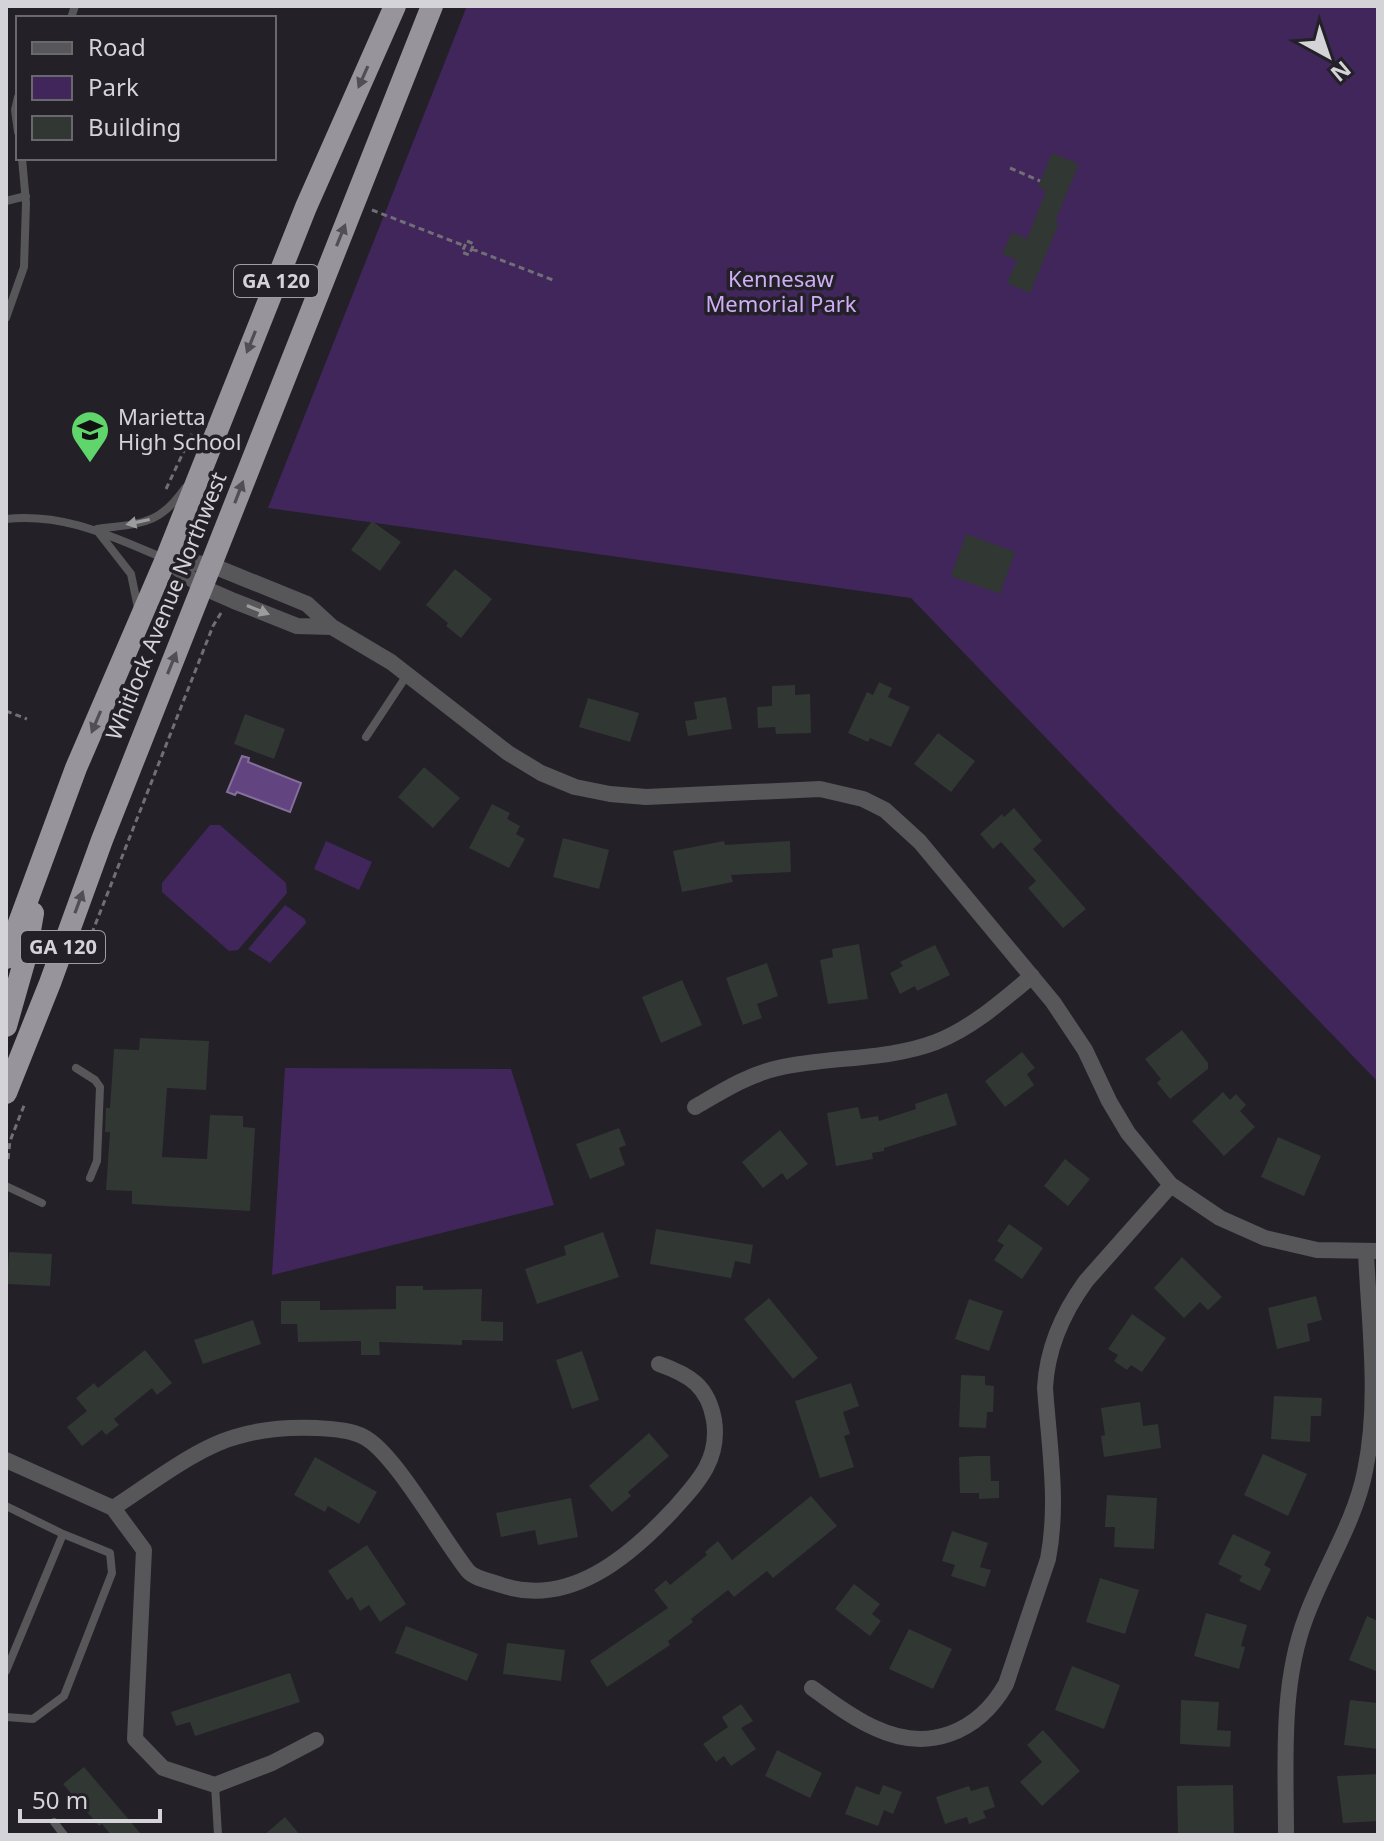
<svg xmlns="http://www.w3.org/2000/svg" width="1384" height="1841" font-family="'Noto Sans',sans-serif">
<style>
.green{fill:#41265c}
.water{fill:#614480;stroke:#846f9a;stroke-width:2}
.building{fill:#313732}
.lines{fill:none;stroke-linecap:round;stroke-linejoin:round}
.path{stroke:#716f75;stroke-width:3;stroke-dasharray:6 4;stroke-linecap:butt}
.service{stroke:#575659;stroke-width:8}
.minor{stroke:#575659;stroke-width:16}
.trunk{stroke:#98949c;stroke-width:22}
.oneway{fill:#524e56}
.oneway2{fill:#9c9b9e}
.labels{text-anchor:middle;stroke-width:7;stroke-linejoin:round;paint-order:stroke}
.shield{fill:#232027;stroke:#9f9da2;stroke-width:2}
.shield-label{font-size:20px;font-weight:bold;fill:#d4d3d7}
.park-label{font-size:22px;fill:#ceaef6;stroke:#232027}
.poi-label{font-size:22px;fill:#d4d3d7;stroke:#232027;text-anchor:start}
.street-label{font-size:22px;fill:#d4d3d7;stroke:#232027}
</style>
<rect width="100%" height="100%" fill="#232027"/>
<path class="green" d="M467,6H1378V1082L911,598L268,508Z
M210,825H220L286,883L287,893L238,950L229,951L162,892V883Z
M326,841L372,862L359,890L314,869Z
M285,905L305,919L306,923L270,963L248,949Z
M285,1068L511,1069L554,1205L272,1275Z"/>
<path class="water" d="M242,756L249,758L248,762L301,783L290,812L237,792L235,795L227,792Z"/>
<path class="building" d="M1052,153L1079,164L1055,222L1059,223L1030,293L1007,283L1017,260L1002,254L1012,232L1027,239L1046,191L1038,187Z
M372,521L401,542L380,571L351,550Z
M966,534L1015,552L1000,594L951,576Z
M455,569L492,599L461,638L446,626L448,623L426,605Z
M879,682L892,688L888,697L910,707L891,747L870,738L868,742L848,733L867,692L873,695Z
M795,685V695L810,694L811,733L776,734L775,727L758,728L757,707L772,706V686Z
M726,697L732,729L688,736L685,721L697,719L694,702Z
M588,698L639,713L630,742L579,727Z
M245,714L285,729L274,759L234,744Z
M938,733L975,761L951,792L914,764Z
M424,767L460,798L433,828L398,797Z
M492,804L510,813L507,819L520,826L516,834L525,839L509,868L469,848Z
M1014,808L1042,841L1033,849L1086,909L1063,928L1028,888L1036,881L1001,842L993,849L980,834L1002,814L1004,817Z
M563,838L609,850L599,889L553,877Z
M724,841L725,845L790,841L791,872L731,875L733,882L682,892L673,851Z
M859,944L868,999L828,1004L820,960L833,957L832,949Z
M935,945L950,975L917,991L915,986L900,994L890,973L903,966L900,962Z
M767,963L778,996L757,1004L762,1018L743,1025L726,978Z
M682,980L702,1025L661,1043L642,997Z
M1182,1030L1208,1063V1069L1170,1099L1157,1083L1161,1079L1145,1059Z
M140,1038L209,1041L206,1090L167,1088L162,1157L207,1159L210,1115L243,1116V1127L255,1128L250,1211L132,1204V1191L106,1190L110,1132H105L106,1108H110L114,1049L139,1050Z
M1022,1052L1035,1068L1027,1074L1034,1085L1005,1107L985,1081Z
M1223,1092L1230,1100L1236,1094L1246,1105L1240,1111L1255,1127L1224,1156L1192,1121Z
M947,1093L957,1125L884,1148V1151L872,1153L873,1159L836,1166L827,1113L858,1107L861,1119L878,1116L879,1121L916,1109L915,1104Z
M619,1128L626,1145L619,1148L625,1165L590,1179L576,1144Z
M780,1130L808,1164L787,1180L782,1173L763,1188L742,1162Z
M1278,1137L1321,1156L1304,1196L1261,1177Z
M1065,1159L1090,1179L1068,1206L1044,1186Z
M1009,1224L1043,1248L1022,1279L994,1260L1004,1245L997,1241Z
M656,1229L753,1245L750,1264L735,1261L731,1278L650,1264Z
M603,1232L619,1277L537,1304L525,1269L566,1255L564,1246Z
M9,1252L52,1254L50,1286L7,1284Z
M1182,1257L1222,1297L1208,1310L1200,1302L1184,1318L1154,1288Z
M396,1286H423V1290L482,1289L481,1321L503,1322V1341L462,1340V1345L379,1342L380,1355H361V1341L298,1342L297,1324H281V1301H320V1310L396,1309Z
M1316,1296L1322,1320L1307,1324L1310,1341L1277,1349L1268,1308Z
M769,1298L818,1358L793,1379L744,1319Z
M969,1299L1003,1311L989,1351L955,1339Z
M1132,1314L1166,1338L1142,1372L1131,1365L1127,1370L1114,1361L1118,1355L1108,1349Z
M253,1320L261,1344L203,1364L194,1340Z
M145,1350L172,1383L157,1395L152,1388L114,1419L119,1425L106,1435L102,1430L82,1446L67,1427L87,1411L76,1398L94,1383L98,1388Z
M582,1351L599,1400L572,1409L556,1360Z
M961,1375L985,1376V1385L994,1386L993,1412H987L986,1428L959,1427Z
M851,1383L859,1406L843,1412L850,1434L844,1436L854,1467L820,1478L795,1401Z
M1274,1396L1322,1398L1321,1416H1311L1310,1442L1271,1439Z
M1140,1402L1143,1426L1158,1424L1161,1448L1104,1457L1101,1436L1105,1435L1101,1408Z
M649,1433L669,1456L628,1492L631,1496L612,1512L589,1486Z
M1263,1454L1307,1474L1288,1516L1244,1495Z
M978,1456H990L991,1481H999V1498L979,1499V1493H960L959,1457Z
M315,1457L377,1492L359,1524L328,1506L325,1512L294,1495Z
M1107,1495L1157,1498L1154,1549L1114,1547L1115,1527H1105Z
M811,1496L837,1526L773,1578L767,1571L734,1597L728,1590L691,1619L693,1622L668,1641L670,1645L607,1687L590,1661L668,1608L654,1590L666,1580L670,1585L707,1555L705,1552L718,1541L732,1560Z
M571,1498L578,1537L538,1545L535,1530L501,1537L496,1513Z
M952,1531L988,1543L980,1567L991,1570L985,1587L951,1576L955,1565L942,1561Z
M1233,1534L1271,1552L1264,1565L1271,1569L1260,1591L1239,1581L1242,1576L1218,1564Z
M367,1545L406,1604L380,1622L369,1605L360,1611L352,1597L347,1600L328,1571Z
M1100,1578L1139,1590L1125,1634L1086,1622Z
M854,1584L880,1604L872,1614L881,1621L870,1636L835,1609Z
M1206,1613L1247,1625L1241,1646L1245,1647L1239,1669L1194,1656Z
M1367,1616L1378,1621V1672L1349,1660Z
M406,1626L478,1654L467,1681L395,1653Z
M909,1629L952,1649L933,1689L889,1669Z
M507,1643L565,1650L561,1681L503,1674Z
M1072,1666L1120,1685L1104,1729L1055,1710Z
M290,1673L300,1702L195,1736L190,1722L176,1726L171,1712Z
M1181,1700L1219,1702L1217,1730L1231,1731L1230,1747L1180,1744Z
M1350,1700L1378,1703V1749L1344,1745Z
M741,1704L753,1721L741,1728L756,1749L731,1766L724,1756L716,1762L703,1744L728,1727L722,1717Z
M1043,1730L1080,1771L1042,1806L1020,1782L1042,1762L1027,1745Z
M777,1750L822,1773L810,1798L765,1776Z
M84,1767L142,1835H111L102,1824L99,1826L63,1784Z
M1378,1774V1821L1343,1823L1337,1776Z
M883,1785L902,1792L893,1814L884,1810L878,1826L845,1814L856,1786L879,1795Z
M1233,1785L1234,1835H1178L1177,1786Z
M969,1786L971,1791L988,1786L995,1807L983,1811L986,1818L969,1824L967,1817L945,1824L936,1797Z
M285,1817L300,1835H264Z"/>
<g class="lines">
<path class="path" d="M1010,168L1040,181
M372,210L465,246
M467,241L474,244L469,255L462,252Z
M472,249L553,280
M166,489L192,434
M6,711L27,719
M88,943L213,626L221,613
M8,1159L10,1141L25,1103"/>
<path class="service" d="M71,18L75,6
M18,97L15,110L18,132
M6,201L26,196
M6,318L24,267L26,203L22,158
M6,519C67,513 112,537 166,559
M97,529C140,523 159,526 185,488
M99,533L131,574L138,608
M366,737L407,675
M76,1068L95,1080L100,1087L97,1161L90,1178
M6,1186L42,1203
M6,1506L63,1534L6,1671
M6,1717L33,1719L64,1696L112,1573L110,1553L63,1534
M215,1785L218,1835
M54,1822L64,1835"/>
<path class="minor" d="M166,559L211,565L307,604L332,627L391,662L508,753L541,773L575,787L610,794L646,797L820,789L863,799L885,810L920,842L1053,1002L1085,1050L1109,1101L1128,1133L1171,1185L1220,1218L1265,1238L1317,1250L1378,1251
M167,560L202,587L234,601L297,626L332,627
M695,1107C721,1092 747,1075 778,1068C829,1056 886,1061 936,1042C972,1028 1002,1001 1032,976
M6,1460L113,1508L144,1550L135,1739L163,1768L215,1785L272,1763L316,1740
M113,1508C149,1485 198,1446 239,1436C262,1429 293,1427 317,1428C332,1429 351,1430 364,1437C395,1453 443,1540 468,1571C475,1579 491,1581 501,1585C569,1608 629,1557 673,1510C698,1482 720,1460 714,1420C708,1386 690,1375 659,1364
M812,1688C832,1702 852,1718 875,1728C928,1753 978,1733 1006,1684L1048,1559C1059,1503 1049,1445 1045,1388C1047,1348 1062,1314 1086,1281L1171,1185
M1286,1835C1286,1764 1280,1685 1306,1617C1324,1568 1355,1522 1365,1471C1380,1400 1369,1324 1366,1252"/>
<path class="trunk" d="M6,958L76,768L166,559L306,207L395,6
M6,1026L25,959L33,913
M6,1093L50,983L102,840L432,6"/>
</g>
<defs><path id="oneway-solid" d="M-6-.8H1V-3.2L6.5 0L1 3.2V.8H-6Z" transform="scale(2)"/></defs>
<g class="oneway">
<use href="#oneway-solid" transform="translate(363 77) rotate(114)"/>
<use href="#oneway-solid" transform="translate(341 235) rotate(-68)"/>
<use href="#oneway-solid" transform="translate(251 342) rotate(112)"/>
<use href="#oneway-solid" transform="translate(239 492) rotate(-69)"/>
<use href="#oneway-solid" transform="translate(172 663) rotate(-68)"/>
<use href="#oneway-solid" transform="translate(96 722) rotate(113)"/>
<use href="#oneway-solid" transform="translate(79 902) rotate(-70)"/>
</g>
<g class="oneway2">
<use href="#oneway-solid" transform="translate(138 522) rotate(168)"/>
<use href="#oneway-solid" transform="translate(258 610) rotate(22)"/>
</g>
<defs>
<g id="school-pin" transform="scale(2)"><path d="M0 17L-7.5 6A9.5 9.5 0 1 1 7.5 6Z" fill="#5fd56b" stroke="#232027"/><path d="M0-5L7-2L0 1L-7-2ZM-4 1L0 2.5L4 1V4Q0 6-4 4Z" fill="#111"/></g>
</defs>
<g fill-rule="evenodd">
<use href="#school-pin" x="90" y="430"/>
</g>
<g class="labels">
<g class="shield">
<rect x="234" y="265" width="84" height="32" rx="6"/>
<rect x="21" y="931" width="84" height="32" rx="6"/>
</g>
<g class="shield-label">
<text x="276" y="288">GA 120</text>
<text x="63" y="954">GA 120</text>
</g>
<g class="park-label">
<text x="781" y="287">Kennesaw<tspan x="781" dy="25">Memorial Park</tspan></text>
</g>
<g class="poi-label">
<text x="118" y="425">Marietta<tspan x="118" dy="25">High School</tspan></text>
</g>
<g class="street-label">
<text transform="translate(166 606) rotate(-68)" y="8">Whitlock Avenue Northwest</text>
</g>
</g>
<rect width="1384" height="1841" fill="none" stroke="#d4d3d7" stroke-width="16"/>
<rect x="16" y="16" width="260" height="144" fill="#232027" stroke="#6a686d" stroke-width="2"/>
<rect x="32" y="42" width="40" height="12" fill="#575659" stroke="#6a686d" stroke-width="2"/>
<text x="88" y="56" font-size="24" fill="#d4d3d7">Road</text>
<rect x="32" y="76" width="40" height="24" fill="#41265c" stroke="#6a686d" stroke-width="2"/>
<text x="88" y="96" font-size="24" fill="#d4d3d7">Park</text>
<rect x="32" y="116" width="40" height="24" fill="#313732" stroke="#6a686d" stroke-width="2"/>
<text x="88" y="136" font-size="24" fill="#d4d3d7">Building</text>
<g transform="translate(1328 56) rotate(140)" stroke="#232027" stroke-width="6" paint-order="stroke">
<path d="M0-6L14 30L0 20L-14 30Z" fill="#d4d3d7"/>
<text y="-12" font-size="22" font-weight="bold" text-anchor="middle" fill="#d4d3d7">N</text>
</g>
<path d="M20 1809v12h140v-12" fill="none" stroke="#d4d3d7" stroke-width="4"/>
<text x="32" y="1809" font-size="24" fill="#d4d3d7" stroke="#232027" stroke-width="6" paint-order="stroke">50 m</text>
</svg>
